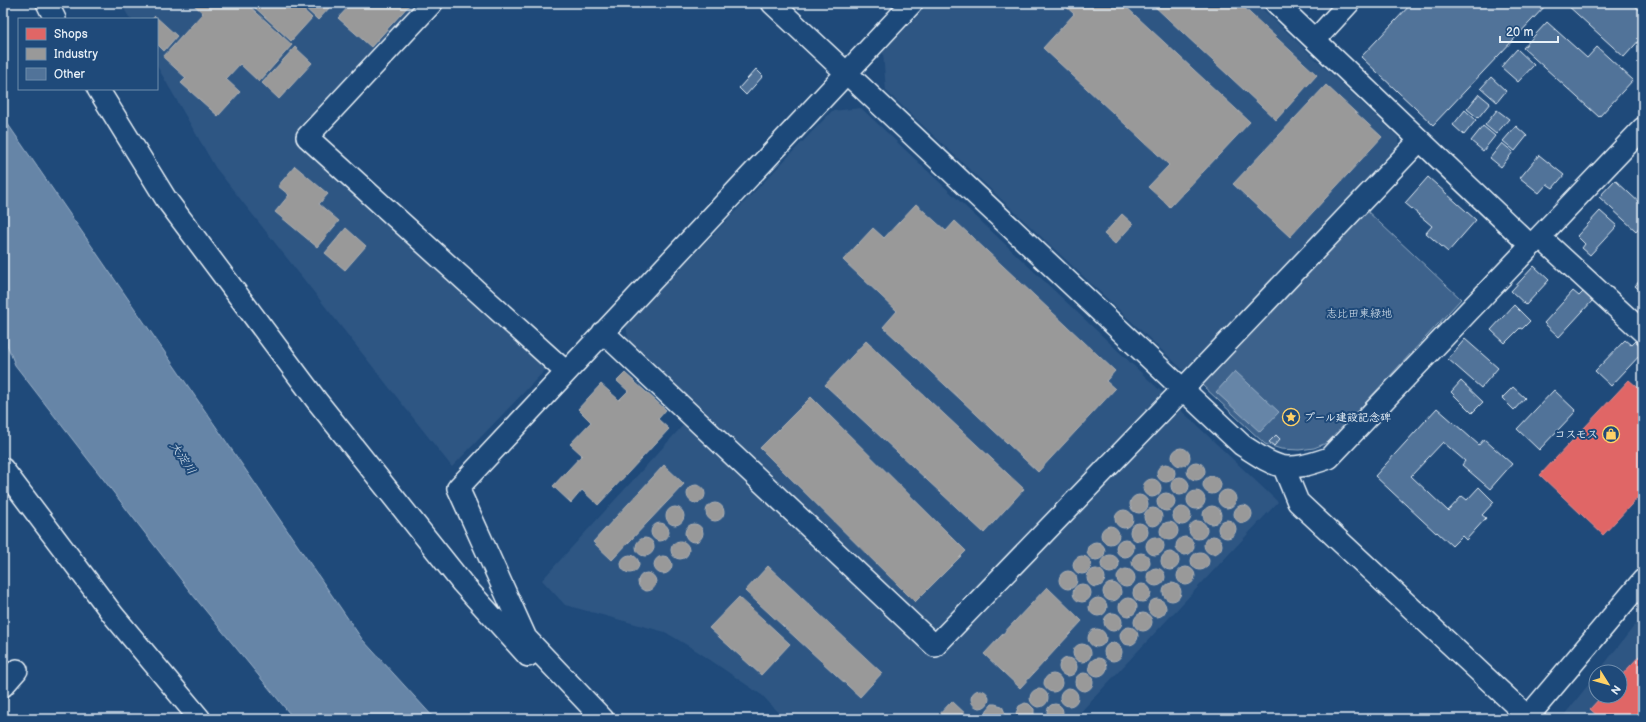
<svg xmlns="http://www.w3.org/2000/svg" width="1646" height="722" font-family="'Balsamiq Sans','Klee One',sans-serif">
<style>
.built{fill:#2e5683}
.green{fill:#3c628c;stroke:#92aac2}
.water{fill:#6685a7;stroke:#9ab0c7}
.shops{fill:#e06666;stroke:#e29092}
.industry{fill:#999;stroke:#b1b3b6}
.building{fill:#517399;stroke:#e8f1f8}
.lines{fill:none;stroke-linecap:round;stroke-linejoin:round}
.minor-casing{stroke:#e8f1f8;stroke-width:24}
.minor{stroke:#1f4a7a;stroke-width:21}
.labels{text-anchor:middle;stroke-width:4;stroke-linejoin:round;paint-order:stroke}
.park-label{font-size:11px;fill:#d7e3ed;stroke:#1f4a7a}
.poi-label{font-size:11px;font-weight:bold;fill:#e8f1f8;stroke:#1f4a7a;text-anchor:start}
.water-label{font-size:12px;font-style:italic;fill:#d4e1ec;stroke:#1f4a7a}
</style>
<rect width="100%" height="100%" fill="#1f4a7a"/>
<filter id="ink" filterUnits="userSpaceOnUse"><feTurbulence type="fractalNoise" baseFrequency=".025" numOctaves="2"/><feDisplacementMap in="SourceGraphic" scale="8" xChannelSelector="R" yChannelSelector="G"/><feConvolveMatrix kernelMatrix="1 2 1 2 8 2 1 2 1" color-interpolation-filters="sRGB"/></filter>
<g filter="url(#ink)">
<path class="built" d="M121,3H422L296,141L549,366L452,467L215,167L157,66V19H130Z
M929,3H1256L1398,137L1399,148L1184,371L886,91L883,52Z
M861,108L1278,502L1074,719H784L763,696L697,651L665,632L565,605L542,580L697,410L629,345L626,325L832,111Z
M1643,615V719H1561L1596,675V696H1620V672H1598Z"/>
<path class="green" d="M1365,209L1461,299L1329,442L1314,448L1299,450L1281,449L1265,444L1202,385Z"/>
<path class="water" d="M3,117L362,639L435,719H294L192,594L15,365L3,334Z
M1235,371L1279,412L1260,432L1216,392Z"/>
<path class="shops" d="M1629,380L1643,392V492L1603,535L1540,475Z
M1643,652V719H1601L1590,709L1602,696H1620V677Z"/>
<path class="industry" d="M192,3H246L292,45L259,82L240,64L226,79L240,92L218,116L181,83L186,78L163,57L203,13Z
M250,3H296L312,18L291,41Z
M300,3H334L318,20Z
M352,3H411L371,47L338,18Z
M1062,3H1122L1250,122L1170,207L1148,187L1169,165L1043,48L1074,14Z
M1151,3H1239L1317,75L1276,120Z
M155,16L177,36L164,51L157,44V19H152Z
M295,47L312,63L279,99L262,83Z
M1326,85L1382,137L1290,237L1233,184Z
M295,166L328,194L319,204L339,221L317,247L275,212L289,195L278,186Z
M916,204L946,231L955,221L1115,371L1106,381L1115,389L1038,472L883,327L897,311L843,260L873,228L884,238Z
M1122,214L1133,224L1115,244L1104,234Z
M346,228L366,246L345,270L325,253Z
M866,341L1024,489L984,533L825,385Z
M625,373L666,410L658,419L669,429L598,505L582,490L571,503L553,486L582,455L570,444L591,422L578,409L601,384L619,400L628,391L617,381Z
M811,397L966,551L915,602L760,448Z
M1172 457a9 9 0 1 1 18 0a9 9 0 1 1-18 0Z
M1187 471a9 9 0 1 1 18 0a9 9 0 1 1-18 0Z
M1157 473a9 9 0 1 1 18 0a9 9 0 1 1-18 0Z
M664,465L684,484L612,560L593,542Z
M1203 485a9 9 0 1 1 18 0a9 9 0 1 1-18 0Z
M1171 486a9 9 0 1 1 18 0a9 9 0 1 1-18 0Z
M1143 488a9 9 0 1 1 18 0a9 9 0 1 1-18 0Z
M687 494a9 9 0 1 1 18 0a9 9 0 1 1-18 0Z
M1218 499a9 9 0 1 1 18 0a9 9 0 1 1-18 0Z
M1187 500a9 9 0 1 1 18 0a9 9 0 1 1-18 0Z
M1157 502a9 9 0 1 1 18 0a9 9 0 1 1-18 0Z
M1130 504a9 9 0 1 1 18 0a9 9 0 1 1-18 0Z
M706 512a9 9 0 1 1 18 0a9 9 0 1 1-18 0Z
M1234 514a9 9 0 1 1 18 0a9 9 0 1 1-18 0Z
M1203 515a9 9 0 1 1 18 0a9 9 0 1 1-18 0Z
M1173 516a9 9 0 1 1 18 0a9 9 0 1 1-18 0Z
M666 516a9 9 0 1 1 18 0a9 9 0 1 1-18 0Z
M1144 517a9 9 0 1 1 18 0a9 9 0 1 1-18 0Z
M1115 519a9 9 0 1 1 18 0a9 9 0 1 1-18 0Z
M1218 529a9 9 0 1 1 18 0a9 9 0 1 1-18 0Z
M1189 530a9 9 0 1 1 18 0a9 9 0 1 1-18 0Z
M1160 531a9 9 0 1 1 18 0a9 9 0 1 1-18 0Z
M1130 532a9 9 0 1 1 18 0a9 9 0 1 1-18 0Z
M651 532a9 9 0 1 1 18 0a9 9 0 1 1-18 0Z
M685 533a9 9 0 1 1 18 0a9 9 0 1 1-18 0Z
M1101 535a9 9 0 1 1 18 0a9 9 0 1 1-18 0Z
M1204 545a9 9 0 1 1 18 0a9 9 0 1 1-18 0Z
M1146 546a9 9 0 1 1 18 0a9 9 0 1 1-18 0Z
M1176 546a9 9 0 1 1 18 0a9 9 0 1 1-18 0Z
M636 547a9 9 0 1 1 18 0a9 9 0 1 1-18 0Z
M1116 548a9 9 0 1 1 18 0a9 9 0 1 1-18 0Z
M671 550a9 9 0 1 1 18 0a9 9 0 1 1-18 0Z
M1087 551a9 9 0 1 1 18 0a9 9 0 1 1-18 0Z
M1161 561a9 9 0 1 1 18 0a9 9 0 1 1-18 0Z
M1191 561a9 9 0 1 1 18 0a9 9 0 1 1-18 0Z
M1132 562a9 9 0 1 1 18 0a9 9 0 1 1-18 0Z
M621 564a9 9 0 1 1 18 0a9 9 0 1 1-18 0Z
M1101 564a9 9 0 1 1 18 0a9 9 0 1 1-18 0Z
M654 565a9 9 0 1 1 18 0a9 9 0 1 1-18 0Z
M1073 565a9 9 0 1 1 18 0a9 9 0 1 1-18 0Z
M768,566L882,673L860,697L745,591Z
M1177 576a9 9 0 1 1 18 0a9 9 0 1 1-18 0Z
M1147 577a9 9 0 1 1 18 0a9 9 0 1 1-18 0Z
M1087 578a9 9 0 1 1 18 0a9 9 0 1 1-18 0Z
M1117 578a9 9 0 1 1 18 0a9 9 0 1 1-18 0Z
M1059 580a9 9 0 1 1 18 0a9 9 0 1 1-18 0Z
M638 582a9 9 0 1 1 18 0a9 9 0 1 1-18 0Z
M1103 592a9 9 0 1 1 18 0a9 9 0 1 1-18 0Z
M1163 592a9 9 0 1 1 18 0a9 9 0 1 1-18 0Z
M1073 593a9 9 0 1 1 18 0a9 9 0 1 1-18 0Z
M1133 593a9 9 0 1 1 18 0a9 9 0 1 1-18 0Z
M1047,587L1082,621L1020,688L984,654Z
M739,597L790,644L761,675L709,628Z
M1119 607a9 9 0 1 1 18 0a9 9 0 1 1-18 0Z
M1089 607a9 9 0 1 1 18 0a9 9 0 1 1-18 0Z
M1148 608a9 9 0 1 1 18 0a9 9 0 1 1-18 0Z
M1104 622a9 9 0 1 1 18 0a9 9 0 1 1-18 0Z
M1134 622a9 9 0 1 1 18 0a9 9 0 1 1-18 0Z
M1120 636a9 9 0 1 1 18 0a9 9 0 1 1-18 0Z
M1088 638a9 9 0 1 1 18 0a9 9 0 1 1-18 0Z
M1104 652a9 9 0 1 1 18 0a9 9 0 1 1-18 0Z
M1073 653a9 9 0 1 1 18 0a9 9 0 1 1-18 0Z
M1059 667a9 9 0 1 1 18 0a9 9 0 1 1-18 0Z
M1089 667a9 9 0 1 1 18 0a9 9 0 1 1-18 0Z
M1075 682a9 9 0 1 1 18 0a9 9 0 1 1-18 0Z
M1044 683a9 9 0 1 1 18 0a9 9 0 1 1-18 0Z
M1060 697a9 9 0 1 1 18 0a9 9 0 1 1-18 0Z
M1030 698a9 9 0 1 1 18 0a9 9 0 1 1-18 0Z
M971 699a9 9 0 1 1 18 0a9 9 0 1 1-18 0Z
M952,701L971,719H935Z
M1025,703L1029,704L1034,709V716L1033,719H1018L1017,717L1016,713L1019,706Z
M1047 712a8 8 0 1 1 16 0a8 8 0 1 1-16 0Z
M992,704H995L1002,706L1005,713L1003,719H989L986,713L987,710Z"/>
<path class="building" d="M1412,3H1548L1433,125L1361,57Z
M1567,3H1632L1643,13V36L1624,57L1566,4Z
M1547,22L1587,58L1597,47L1633,80L1599,117L1523,48Z
M1517,49L1534,65L1518,82L1501,67Z
M756,69L763,76L746,95L739,88Z
M1491,77L1506,91L1497,102L1481,88Z
M1479,94L1490,103L1478,118L1467,109Z
M1465,110L1476,120L1464,135L1453,125Z
M1497,110L1509,119L1496,134L1485,125Z
M1483,126L1495,136L1483,151L1471,141Z
M1516,126L1527,136L1515,151L1503,141Z
M1502,143L1513,152L1501,167L1490,158Z
M1539,155L1564,175L1553,188L1547,184L1539,193L1520,178Z
M1428,177L1476,220L1448,252L1426,233L1432,226L1405,203Z
M1615,180L1643,206V223L1636,231L1599,197Z
M1600,211L1617,226L1590,255L1582,248L1585,244L1577,236Z
M1534,266L1549,280L1526,305L1511,291Z
M1643,277V293L1635,286Z
M1573,291L1579,296L1584,291L1593,300L1559,337L1544,323Z
M1514,305L1530,321L1522,329L1520,328L1505,343L1491,330Z
M1465,339L1498,368L1481,388L1448,359Z
M1625,340L1631,345L1635,341L1643,348V352L1611,386L1595,371Z
M1461,381L1483,402L1472,413L1451,392Z
M1513,387L1525,398L1514,410L1502,398Z
M1554,390L1576,411L1539,450L1517,429Z
M1437,408L1479,445L1484,439L1512,464L1490,489L1462,465L1465,461L1443,442L1411,476L1448,511L1462,496L1467,500L1479,487L1494,502L1482,515L1486,518L1466,540L1462,536L1452,546L1437,532L1436,533L1375,476Z
M1276,435L1280,439L1274,446L1269,442Z"/>
<g class="lines">
<g class="minor-casing">
<path id="minor" d="M47,3L55,19
M432,3L307,137L566,372
M772,3L1242,445C1280,470 1285,473 1329,458L1643,128
M1276,3L1531,246
M1315,40L1349,3
M98,89L166,199L317,401L462,583L528,656
M1540,237L1643,332
M603,332L935,646L1182,390L1420,140
M1284,468L1298,502L1528,717
M3,469L114,616L200,719
M3,686L17,670
M603,719L526,638L458,488L912,3
M1526,719L1643,580"/>
</g>
<use href="#minor" class="minor"/>
</g>
</g>
<defs>
<g id="sight-ring" transform="scale(0.9)"><circle r="9.5" fill="#1f4a7a" stroke="#ffd166" stroke-width="1.5"/><path d="M0-6L1.8-2.2L6-1.7L2.9 1.2L3.7 5.4L0 3.3L-3.7 5.4L-2.9 1.2L-6-1.7L-1.8-2.2Z" fill="#ffd166"/></g>
<g id="shop-ring" transform="scale(0.9)"><circle r="9.5" fill="#1f4a7a" stroke="#ffd166" stroke-width="1.5"/><path d="M-5-2.5h2.3a2.7 3.5 0 0 1 5.4 0H5L5.5 6h-11ZM-1.5-2.5h3a1.5 2.3 0 0 0-3 0Z" fill="#ffd166"/></g>
</defs>
<g fill-rule="evenodd">
<use href="#sight-ring" x="1291" y="417"/>
<use href="#shop-ring" x="1611" y="434"/>
</g>
<g class="labels">
<g class="park-label">
<text x="1359" y="317">志比田東緑地</text>
</g>
<g class="poi-label">
<text x="1304" y="421">プール建設記念碑</text>
<text x="1598" y="438" text-anchor="end">コスモス</text>
</g>
<g class="water-label">
<text transform="translate(183 458) rotate(56)" y="4">大淀川</text>
</g>
</g>
<rect width="1646" height="722" fill="none" stroke="#1f4a7a" stroke-width="16"/>
<rect x="8" y="8" width="1630" height="706" fill="none" stroke="#e8f1f8" stroke-width="1.5" filter="url(#ink)"/>
<rect x="18" y="18" width="140" height="72" fill="#1f4a7a" stroke="#6f8dac"/>
<rect x="26" y="28" width="20" height="12" fill="#e06666" stroke="#6f8dac"/>
<text x="54" y="38" font-size="12" fill="#e8f1f8">Shops</text>
<rect x="26" y="48" width="20" height="12" fill="#999999" stroke="#6f8dac"/>
<text x="54" y="58" font-size="12" fill="#e8f1f8">Industry</text>
<rect x="26" y="68" width="20" height="12" fill="#517399" stroke="#6f8dac"/>
<text x="54" y="78" font-size="12" fill="#e8f1f8">Other</text>
<g transform="translate(1608 684) rotate(127)"><circle r="19" fill="#1f4a7a" stroke="#6f8dac"/>
<path d="M0-3L7 15L0 10L-7 15Z" fill="#ffd166"/>
<text y="-6" font-size="11" font-weight="bold" text-anchor="middle" fill="#e8f1f8">N</text>
</g>
<path d="M1500 36v6h58v-6" fill="none" stroke="#e8f1f8" stroke-width="2"/>
<text x="1506" y="36" font-size="12" fill="#e8f1f8" stroke="#1f4a7a" stroke-width="3" paint-order="stroke">20 m</text>
</svg>
